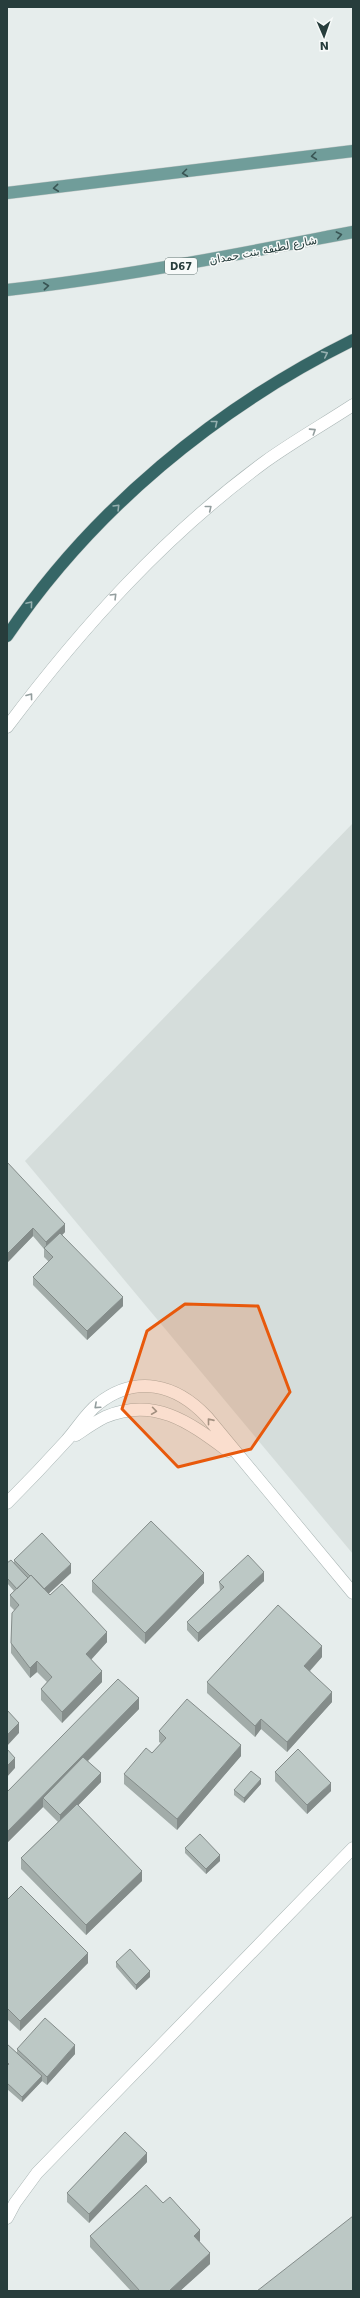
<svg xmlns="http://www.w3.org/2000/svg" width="360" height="2298" font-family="'DejaVu Sans',Cairo,sans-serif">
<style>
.built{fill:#d5dddb}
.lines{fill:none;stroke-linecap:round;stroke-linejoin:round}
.minor-casing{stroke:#a9b5b4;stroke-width:13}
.major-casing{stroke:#c3c9c8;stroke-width:13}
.highway-casing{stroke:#c3c9c8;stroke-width:13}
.minor{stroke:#fff;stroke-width:12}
.major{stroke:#709d9a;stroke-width:12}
.highway{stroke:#366666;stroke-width:12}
.wall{fill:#a2aca9}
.shaded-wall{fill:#848c8a}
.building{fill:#bcc8c5;stroke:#848c8a}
.oneway{stroke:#395554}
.oneway2{stroke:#96b0b0}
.oneway3{stroke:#939e9e}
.marked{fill:#e8590c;fill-opacity:0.2;stroke:#e8590c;stroke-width:3;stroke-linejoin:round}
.labels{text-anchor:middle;stroke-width:3;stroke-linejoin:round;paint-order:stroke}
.shield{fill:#f7faf9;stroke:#657675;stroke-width:1}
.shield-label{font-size:10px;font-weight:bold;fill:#273d3c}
.street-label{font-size:11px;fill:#273d3c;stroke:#f7faf9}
</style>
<rect width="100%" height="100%" fill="#e6edec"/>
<path class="built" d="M353,823V1554L25,1161Z"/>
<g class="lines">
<g class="minor-casing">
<path id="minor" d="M7,727C82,627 165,535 266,461C294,441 324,424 353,405
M76,1435C85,1429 95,1422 105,1417C155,1396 190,1423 228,1451
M7,1503C27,1483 47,1462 66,1441C77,1429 86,1413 98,1404C136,1374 176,1384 207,1417L353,1593
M7,2218L15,2203L37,2173L353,1848"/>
</g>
<g class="major-casing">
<path id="major" d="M7,193L353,151
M7,290C124,277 238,254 353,232"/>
</g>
<g class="highway-casing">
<path id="highway" d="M7,636C93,509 216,408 353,340"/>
</g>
<use href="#minor" class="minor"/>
<use href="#major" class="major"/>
<use href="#highway" class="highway"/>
</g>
<path class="wall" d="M7,1162L65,1232L62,1235L123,1306L87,1340L33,1285V1277L49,1262L44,1257V1249L33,1236L7,1263Z
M14,1560L71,1573L48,1594L107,1642L91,1660L102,1682L62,1723L41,1700V1689L47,1682L37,1672L30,1678L11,1653V1643L14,1610L10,1606V1595L14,1591L7,1583V1563H14Z
M92,1581L204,1583L145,1644L92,1592Z
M264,1581L198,1642L187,1630V1622L220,1591L219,1582Z
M322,1657L310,1671L332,1702L287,1752L261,1729L255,1737L207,1693V1682Z
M118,1679L139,1709L88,1761L101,1782L78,1805L142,1881L86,1935L21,1869V1858L58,1822L43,1807L7,1843Z
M159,1731L241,1756L177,1830L124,1784V1774L152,1753L161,1743L159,1742Z
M275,1772L331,1791L307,1814L275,1781Z
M261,1784L244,1803L234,1795V1790Z
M185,1848L220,1861L206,1874L185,1853Z
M7,1900L88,1963L20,2031L7,2019Z
M116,1962L150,1977L136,1990L116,1967Z
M7,2044L17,2053V2049L75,2054L47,2085L42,2081L22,2102L7,2089Z
M147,2162L89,2223L67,2202V2193Z
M163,2203L200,2241L199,2242L210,2264L180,2291H131L90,2247V2236Z"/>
<path class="shaded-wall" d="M65,1224V1232L46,1251V1242Z
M33,1228V1236L7,1263V1254Z
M123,1297V1306L87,1340V1331Z
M71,1564V1573L43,1599V1590Z
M264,1572V1581L198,1642V1633Z
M204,1573V1583L145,1644V1633Z
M107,1632V1642L86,1665V1654Z
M322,1646V1657L304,1677V1666Z
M37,1661V1672L30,1678V1668Z
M102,1671V1682L62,1723V1712Z
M332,1692V1702L287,1752V1742Z
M139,1698V1709L47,1802L43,1798V1807L7,1843V1832Z
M261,1719V1729L255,1737V1726Z
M19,1723V1733L7,1746V1735Z
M241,1745V1756L177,1830V1819Z
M15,1758V1768L7,1777V1766Z
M101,1773V1782L60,1824V1815Z
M261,1779V1784L244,1803V1798Z
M331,1783V1791L307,1814V1805Z
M220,1855V1861L206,1874V1869Z
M142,1871V1881L86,1935V1925Z
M88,1953V1963L20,2031V2021Z
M150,1971V1977L136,1990V1985Z
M75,2045V2054L47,2085V2077Z
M42,2076V2081L22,2102V2097Z
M147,2153V2162L89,2223V2214Z
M200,2230V2241L194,2246V2236Z
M210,2253V2264L180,2291H169Z"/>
<path class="building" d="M7,1162L65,1224L46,1242L33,1228L7,1254Z
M60,1233L123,1297L87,1331L33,1277L53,1257L44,1248Z
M151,1521L204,1573L145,1633L92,1581Z
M42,1533L71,1564L44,1589L31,1575L30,1576L14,1560Z
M248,1555L264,1572L198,1633L187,1622L224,1587L219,1582Z
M11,1560L28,1578L17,1589L7,1578V1563Z
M31,1575L50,1595L62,1584L107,1632L86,1654L102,1671L62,1712L41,1689L52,1677L37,1661L30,1668L11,1643L12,1613L19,1605L10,1595Z
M278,1605L322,1646L304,1666L332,1692L287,1742L261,1719L255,1726L207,1682Z
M118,1679L139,1698L7,1832V1792Z
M187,1699L241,1745L177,1819L124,1774L146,1748L152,1753L166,1738L159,1731Z
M7,1710L19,1723L7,1735Z
M7,1749L15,1758L7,1766Z
M298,1749L331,1783L307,1805L275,1772Z
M83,1757L101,1773L60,1815L43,1798Z
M251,1771L261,1779L244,1798L234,1790Z
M77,1804L142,1871L86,1925L21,1858Z
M200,1834L220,1855L206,1869L185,1848Z
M21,1886L88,1953L20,2021L7,2008V1900Z
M130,1949L150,1971L136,1985L116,1962Z
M45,2018L75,2045L47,2077L17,2049Z
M7,2044L42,2076L22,2097L7,2083V2066L9,2064L7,2062Z
M125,2132L147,2153L89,2214L67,2193Z
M146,2185L163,2203L170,2197L200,2230L194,2236L210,2253L169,2291H140L90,2236Z
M353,2216V2291H257Z"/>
<defs><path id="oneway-chevron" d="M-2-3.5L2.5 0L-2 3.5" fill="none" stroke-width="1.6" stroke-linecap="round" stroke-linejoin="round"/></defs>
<g class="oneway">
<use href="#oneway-chevron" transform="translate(314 156) rotate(173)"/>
<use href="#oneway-chevron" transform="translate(185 173) rotate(173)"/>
<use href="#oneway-chevron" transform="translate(56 188) rotate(174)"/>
<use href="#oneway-chevron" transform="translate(339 235) rotate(-11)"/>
<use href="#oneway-chevron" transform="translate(46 286) rotate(-6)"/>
</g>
<g class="oneway2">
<use href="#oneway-chevron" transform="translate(325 354) rotate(-27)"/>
<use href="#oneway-chevron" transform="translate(215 423) rotate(-39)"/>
<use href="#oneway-chevron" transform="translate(117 507) rotate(-45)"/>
<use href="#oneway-chevron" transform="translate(30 604) rotate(-50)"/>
</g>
<g class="oneway3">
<use href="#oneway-chevron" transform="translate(313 431) rotate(-33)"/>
<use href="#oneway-chevron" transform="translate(209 508) rotate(-39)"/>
<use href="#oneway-chevron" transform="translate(114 596) rotate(-45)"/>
<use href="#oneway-chevron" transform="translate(30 696) rotate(-53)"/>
<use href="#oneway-chevron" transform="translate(97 1406) rotate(138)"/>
<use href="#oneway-chevron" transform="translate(154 1411) rotate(8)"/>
<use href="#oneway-chevron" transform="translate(210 1421) rotate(-129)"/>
</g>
<path class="marked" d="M185,1304L258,1306L290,1392L251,1449L178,1467L122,1409L147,1331Z"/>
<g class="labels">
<rect class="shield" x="165" y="258" width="32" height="16" rx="3"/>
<g class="shield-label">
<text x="181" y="270">D67</text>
</g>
<g class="street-label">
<text transform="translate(263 250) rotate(-11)" y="4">شارع لطيفة بنت حمدان</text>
</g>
</g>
<rect width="360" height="2298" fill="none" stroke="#273d3c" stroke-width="16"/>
<g transform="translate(324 36) rotate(178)" stroke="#f7faf9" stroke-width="3" paint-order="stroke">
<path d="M0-3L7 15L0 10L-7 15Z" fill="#273d3c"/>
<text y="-6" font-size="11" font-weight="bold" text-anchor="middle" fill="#273d3c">N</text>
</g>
</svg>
